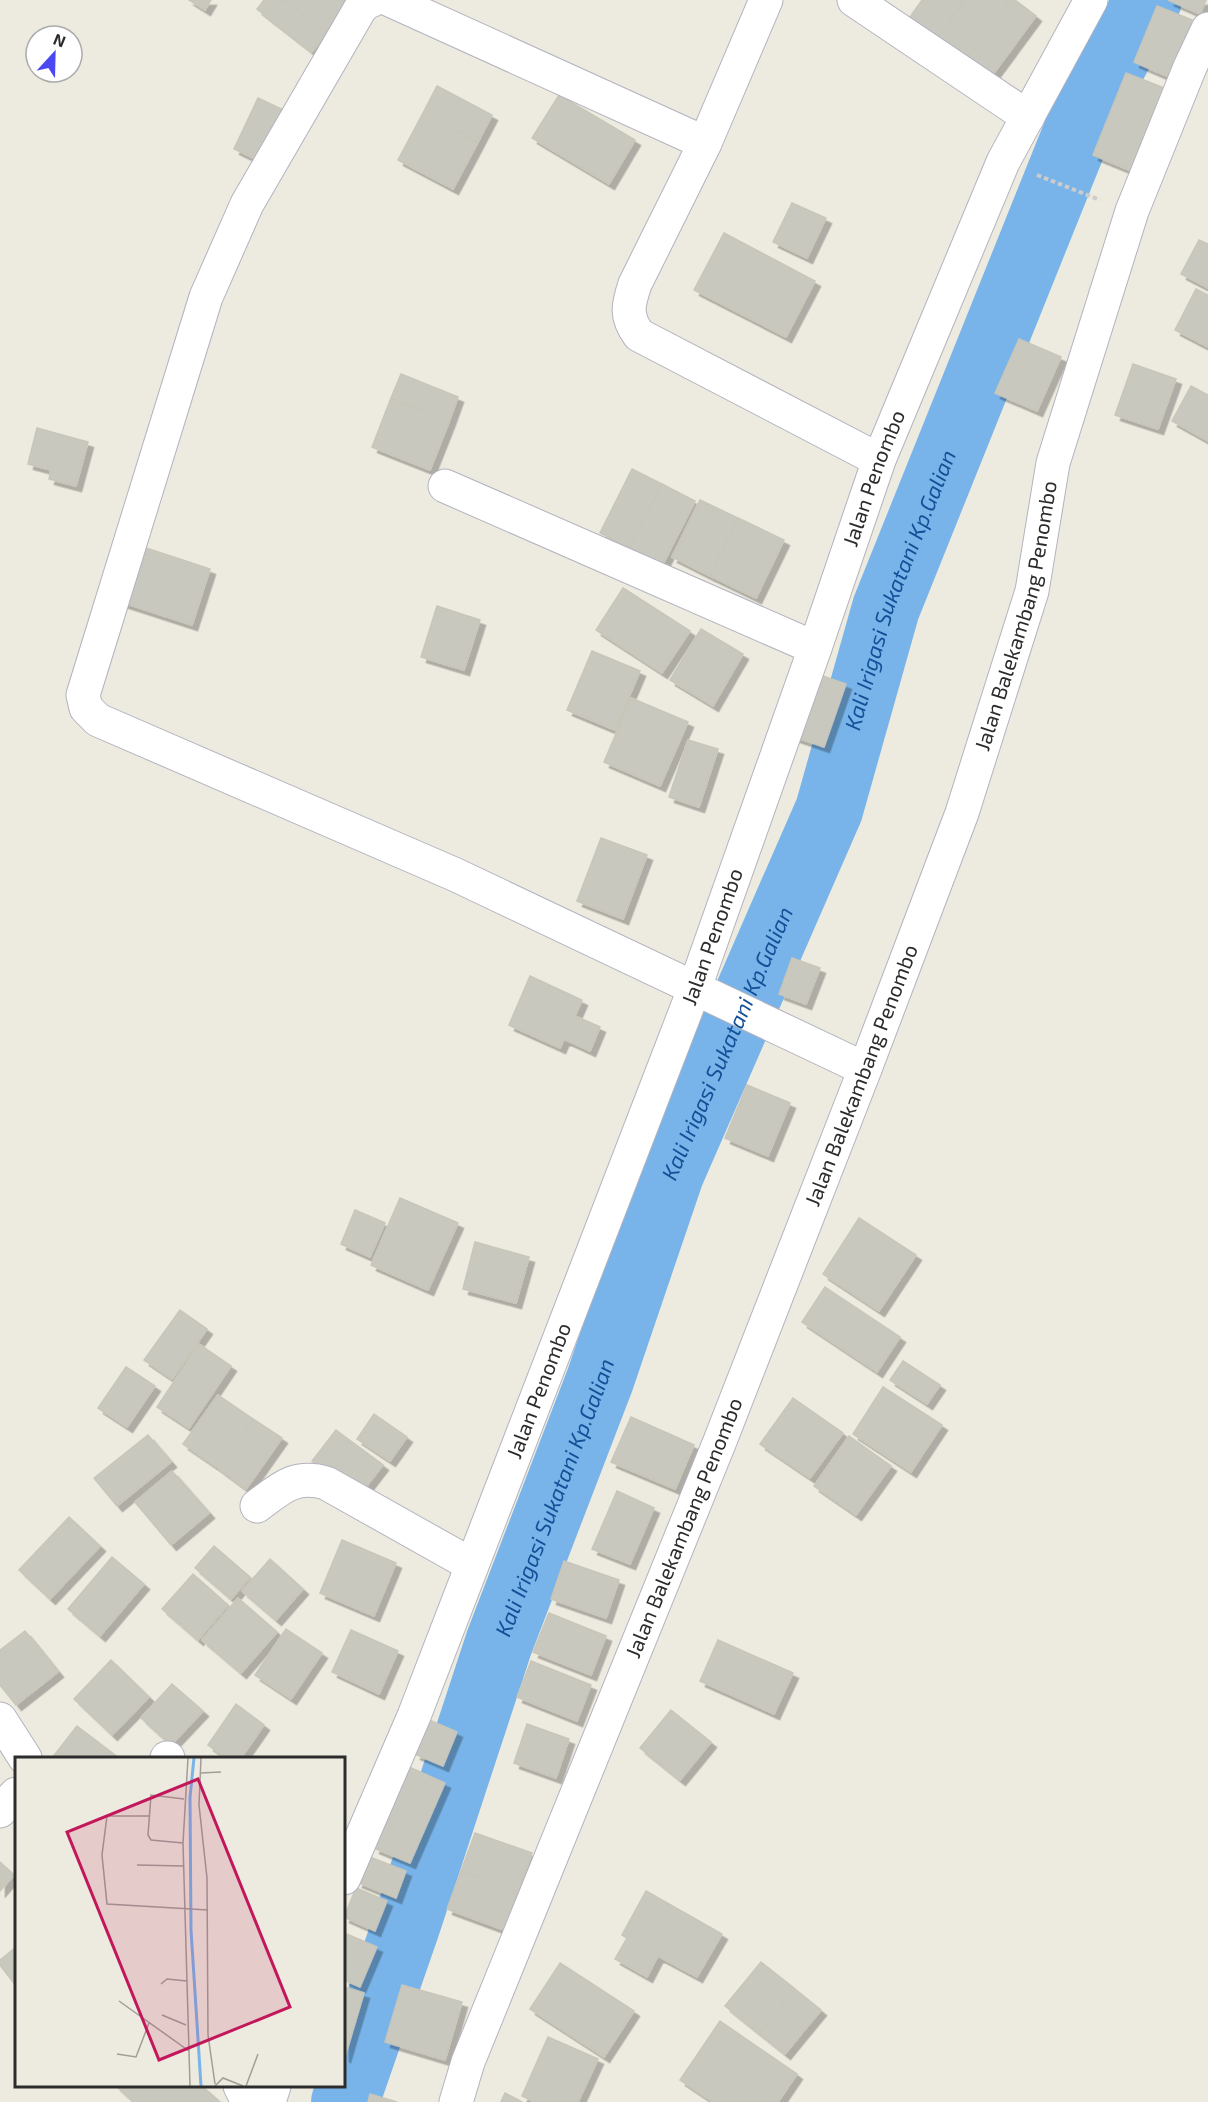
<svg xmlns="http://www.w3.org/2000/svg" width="1208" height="2102" font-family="'Exo 2',sans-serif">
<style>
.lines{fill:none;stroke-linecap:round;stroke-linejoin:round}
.river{stroke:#78b4e9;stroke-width:68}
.building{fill:#c9c8be;stroke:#c9c6b9;stroke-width:1.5;filter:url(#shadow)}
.minor-casing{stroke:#b3b3bf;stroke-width:35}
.tertiary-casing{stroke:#b3b3bf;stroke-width:35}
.path{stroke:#ccc;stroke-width:4;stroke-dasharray:4.5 3;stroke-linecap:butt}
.minor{stroke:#fff;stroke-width:33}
.tertiary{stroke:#fff;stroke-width:33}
.labels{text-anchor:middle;stroke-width:4.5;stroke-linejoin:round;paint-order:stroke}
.street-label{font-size:21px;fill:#2c2c2c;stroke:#fff}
.water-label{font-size:22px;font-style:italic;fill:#145098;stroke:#fff}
.inset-river{fill:none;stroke:#78b4e9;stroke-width:3}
.inset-road{fill:none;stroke:#a09e97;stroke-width:1.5}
.view{fill:#c2185b;fill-opacity:0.15;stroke:#c2185b;stroke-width:3}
.inset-edge{fill:none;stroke:#2c2c2c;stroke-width:3}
</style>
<defs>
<filter id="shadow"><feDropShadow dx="5.5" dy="5.5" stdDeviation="0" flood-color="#0004"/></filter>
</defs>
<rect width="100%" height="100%" fill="#edeadf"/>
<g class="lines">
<path class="river" id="s1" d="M345,2102L406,1926L499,1643L600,1380L670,1174L829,810L886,608L1082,120L1148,0"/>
</g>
<path class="building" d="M189,0H211L205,10Z
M264,0H284L327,33L312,52L257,9Z
M284,0H352L327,33Z
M922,0H965L938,37L910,17Z
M965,0H1009L967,58L938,37Z
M1009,0H1015L1036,16L991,77L967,58Z
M1168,0H1206L1200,14Z
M1157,6L1192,20L1169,77L1134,62Z
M1126,73L1164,88L1132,171L1093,155Z
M437,86L492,115L478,142L423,113Z
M559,95L635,140L609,184L532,138Z
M258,98L290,113L266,164L234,149Z
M423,113L478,142L453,189L398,160Z
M792,203L826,218L807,258L773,242Z
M724,233L815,281L786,337L694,290Z
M1199,240L1208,244V288L1181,274Z
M1196,289L1208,295V347L1175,330Z
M1019,339L1061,357L1037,411L995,393Z
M1133,364L1176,379L1158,429L1115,415Z
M401,374L458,397L449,422L391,398Z
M1191,386L1208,395V441L1172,421Z
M391,398L449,422L430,470L372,447Z
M37,428L88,442L76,486L49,479L51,470L28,464Z
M632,469L662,484L629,548L600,533Z
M662,484L695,501L662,566L629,548Z
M700,500L738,518L710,576L672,557Z
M738,518L784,540L756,598L710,576Z
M140,546L210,569L192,625L121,602Z
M623,588L690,631L662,673L596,630Z
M437,606L480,620L464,670L421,657Z
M701,629L743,654L713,706L670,680Z
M592,651L640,671L615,730L567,710Z
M814,673L846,684L824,747L792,736Z
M631,698L688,722L660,786L604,762Z
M688,740L718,749L699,807L669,797Z
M601,838L647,855L623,919L577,901Z
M792,958L820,968L806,1004L779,994Z
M530,976L582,1000L575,1016L600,1027L590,1051L564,1039L560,1048L509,1025Z
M747,1085L790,1103L768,1156L725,1138Z
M400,1198L458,1223L428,1290L371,1265Z
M355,1210L385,1223L370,1257L341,1244Z
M859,1218L916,1255L879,1311L823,1274Z
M475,1242L529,1257L516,1303L463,1289Z
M825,1287L900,1337L877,1372L802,1322Z
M180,1310L207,1329L172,1379L144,1360Z
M199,1344L231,1366L189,1428L157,1407Z
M903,1361L940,1385L927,1404L890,1380Z
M126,1367L155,1386L127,1427L98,1408Z
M883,1387L942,1425L911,1472L853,1434Z
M218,1395L253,1419L218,1468L183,1444Z
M793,1398L843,1433L810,1478L760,1444Z
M374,1414L407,1437L390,1461L357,1439Z
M631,1417L694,1445L675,1489L611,1462Z
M253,1419L282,1438L246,1489L218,1468Z
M336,1430L383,1465L359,1496L312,1461Z
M148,1435L171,1462L117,1506L94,1478Z
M849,1436L891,1466L856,1515L814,1486Z
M172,1471L209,1513L171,1545L135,1502Z
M617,1491L654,1508L630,1564L592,1549Z
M69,1517L100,1546L50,1599L19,1570Z
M342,1540L396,1563L374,1616L320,1593Z
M214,1546L250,1577L231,1599L195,1568Z
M112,1557L144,1584L100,1636L68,1609Z
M270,1559L303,1589L276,1620L242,1591Z
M564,1561L619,1580L606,1618L551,1599Z
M193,1574L228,1605L198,1640L162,1609Z
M238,1598L277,1632L241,1673L202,1640Z
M549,1613L606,1636L591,1675L533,1652Z
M286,1629L322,1653L291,1699L255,1675Z
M351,1630L398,1651L379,1694L332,1672Z
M25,1631L58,1672L16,1705L0,1685V1650Z
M718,1640L793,1673L774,1714L700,1681Z
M111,1660L149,1697L112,1735L74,1699Z
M531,1661L591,1685L577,1721L517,1697Z
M172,1684L203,1711L171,1745L141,1718Z
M236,1704L264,1725L241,1758H226L208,1745Z
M671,1710L711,1742L680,1780L640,1748Z
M429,1720L457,1732L443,1766L415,1754Z
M527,1724L569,1739L556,1778L514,1763Z
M77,1726L119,1758H52Z
M409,1767L445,1783L410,1863L374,1848Z
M475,1833L532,1853L518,1892L461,1871Z
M367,1856L406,1871L396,1898L357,1882Z
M0,1862L14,1875L0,1891Z
M461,1871L518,1892L504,1930L447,1909Z
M356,1888L387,1901L375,1931L344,1917Z
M646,1891L722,1934L697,1977L658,1956L647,1977L615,1959L627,1938L622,1935Z
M344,1933L377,1947L360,1987L344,1980Z
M16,1947V1986L0,1965V1960Z
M761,1962L795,1989L760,2034L725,2006Z
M560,1963L634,2011L604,2057L530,2009Z
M402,1985L462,2002L445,2060L385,2042Z
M344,1987L364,1993L345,2057L344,2056Z
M795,1989L821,2010L785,2054L760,2034Z
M720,2021L797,2074L778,2102H713L680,2080Z
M548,2037L598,2059L578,2102H535L522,2096Z
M116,2086H202L220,2102H134Z
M505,2093L522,2102H501Z
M370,2094L397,2102H368Z"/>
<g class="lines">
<g class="minor-casing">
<g id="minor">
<path d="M373,0L367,2L360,9L247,204L206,297L83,695L86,708L98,720L456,875L865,1069"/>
<path d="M390,0L705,143"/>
<path d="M766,0L705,143L635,284C628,305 625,316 639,335L879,460"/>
<path d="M854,0L1028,117"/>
<path d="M445,486L815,648"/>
<path d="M257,1506C281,1488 295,1474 326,1483L472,1565"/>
<path d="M0,1719L25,1758"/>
<path d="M167,1758H168"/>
<path d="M0,1811L16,1794"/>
<path id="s2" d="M344,1878L414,1716L695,987L815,648L879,460L1003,162L1091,0"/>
<path d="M240,2086L248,2102"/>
<path d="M269,2102L274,2086"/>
</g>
</g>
<g class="tertiary-casing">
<g id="tertiary">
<path id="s3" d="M456,2102L468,2062L720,1441L865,1069L962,813L1032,591L1053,463L1132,211L1190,67L1208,29"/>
</g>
</g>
<path class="path" d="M1037,175L1100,200"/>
<use href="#minor" class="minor"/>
<use href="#tertiary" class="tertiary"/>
</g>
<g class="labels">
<g class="street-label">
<text dy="7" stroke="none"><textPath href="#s2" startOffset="1497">Jalan Penombo</textPath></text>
<text dy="7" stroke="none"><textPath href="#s3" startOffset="1590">Jalan Balekambang Penombo</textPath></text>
<text dy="7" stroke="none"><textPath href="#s2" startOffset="1011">Jalan Penombo</textPath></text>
<text dy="7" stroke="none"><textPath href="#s3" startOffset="1104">Jalan Balekambang Penombo</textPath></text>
<text dy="7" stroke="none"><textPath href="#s2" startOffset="525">Jalan Penombo</textPath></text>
<text dy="7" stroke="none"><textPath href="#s3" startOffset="618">Jalan Balekambang Penombo</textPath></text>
</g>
<g class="water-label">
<text dy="8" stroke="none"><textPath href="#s1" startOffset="1612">Kali Irigasi Sukatani Kp.Galian</textPath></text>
<text dy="8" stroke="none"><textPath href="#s1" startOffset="1126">Kali Irigasi Sukatani Kp.Galian</textPath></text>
<text dy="8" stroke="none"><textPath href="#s1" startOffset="640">Kali Irigasi Sukatani Kp.Galian</textPath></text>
</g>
</g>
<g transform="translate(15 1757)">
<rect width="330" height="330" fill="#edeadf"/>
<path class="inset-river" d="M179,1L175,40L176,173L186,329"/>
<path class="inset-road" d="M173,1L168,86L175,329M186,1L184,48L192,121L193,278L200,327M185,16L206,15M135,59H92L87,98L92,147L193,153M168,86L136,83L133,78L136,38L169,42M122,108L169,109M146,227L152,222L172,224M104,244L174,294M147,258L171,268M102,297L121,300L134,266M200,329L208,321L228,329M231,329L243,297"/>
<path class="view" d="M183,22L275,250L144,303L52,75Z"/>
<rect width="330" height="330" class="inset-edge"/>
</g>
<g transform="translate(54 54) rotate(22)"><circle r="28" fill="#ffffff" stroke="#ababab" stroke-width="1.5"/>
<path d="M0-4.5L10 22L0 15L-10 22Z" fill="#4b48f2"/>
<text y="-9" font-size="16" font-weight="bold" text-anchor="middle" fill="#2c2c2c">N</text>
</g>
</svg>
